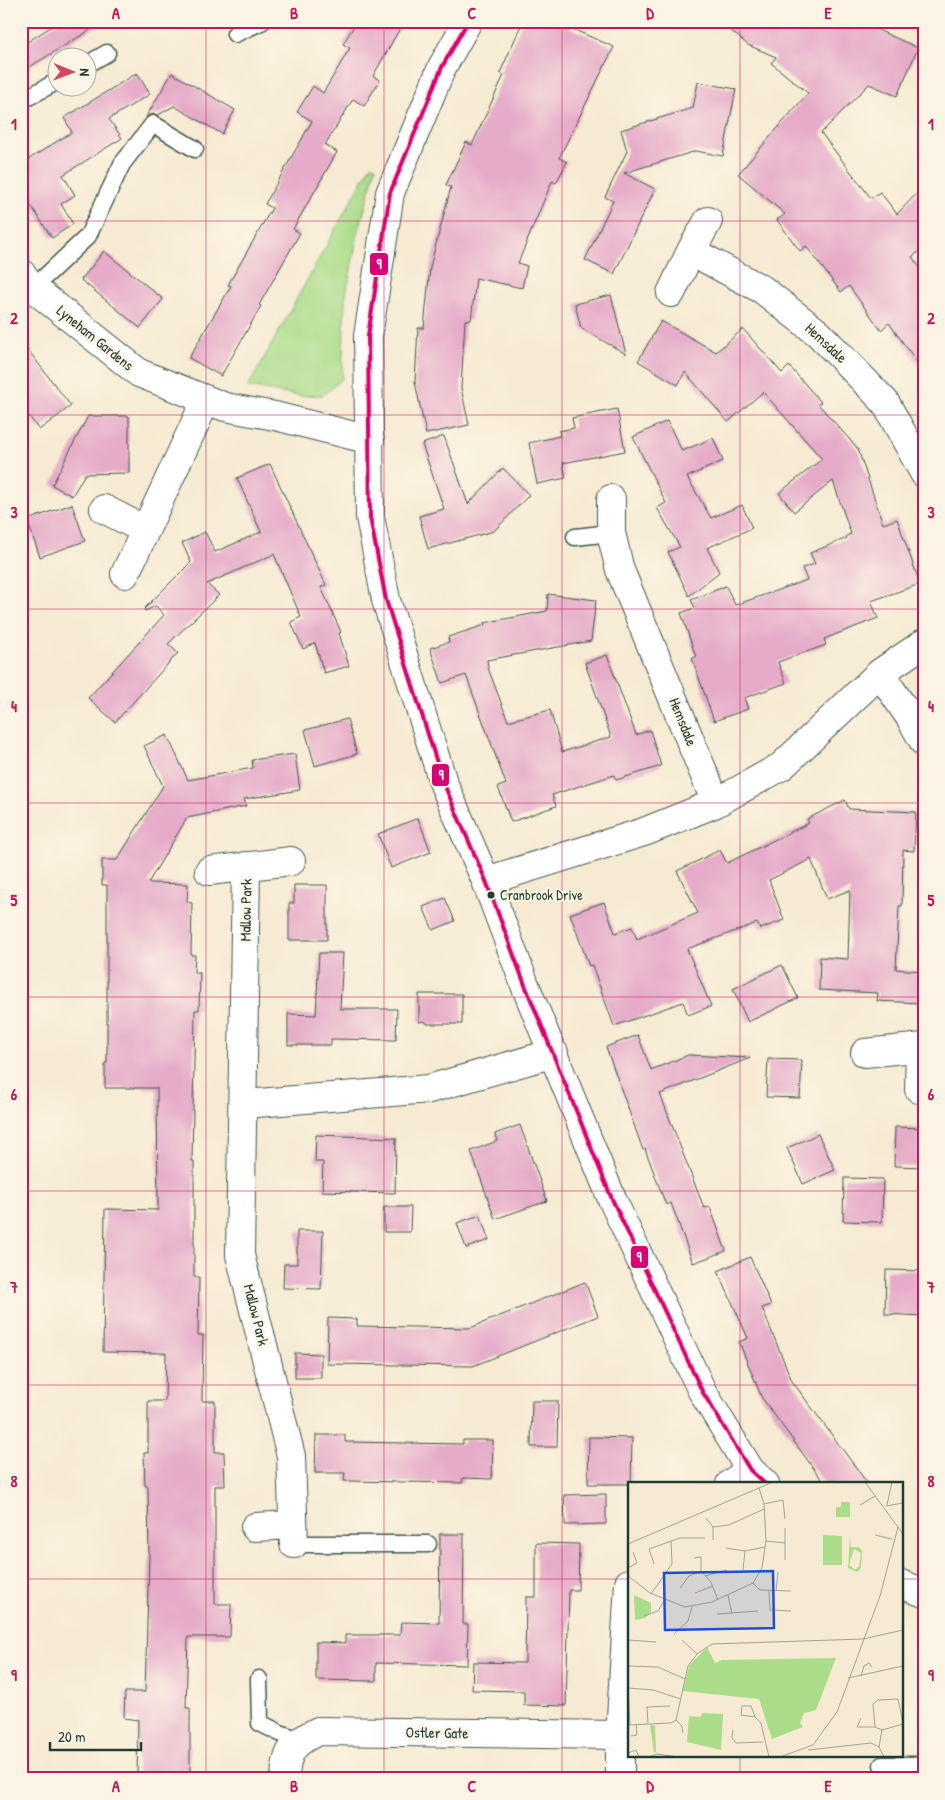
<svg xmlns="http://www.w3.org/2000/svg" width="945" height="1800" font-family="'Patrick Hand',sans-serif">
<style>
.green{fill:#abdc8a;stroke:#658c5f}
.building{fill:#e5abc8}
.lines{fill:none;stroke-linecap:round;stroke-linejoin:round}
.service-casing{stroke:#3f574c;stroke-width:19}
.minor-casing{stroke:#3f574c;stroke-width:30}
.service{stroke:#fff;stroke-width:16}
.minor{stroke:#fff;stroke-width:28}
.bus-1-casing{stroke:#fcf5e5;stroke-width:8}
.bus-1{stroke:#d70075;stroke-width:4}
.grid{fill:none;stroke:#c2185b;stroke-width:1;stroke-opacity:0.55}
.bus-dot{fill:#1f3d34;stroke:#fcf5e5;stroke-width:2}
.labels{text-anchor:middle;stroke-width:4;stroke-linejoin:round;paint-order:stroke}
.bus-label{font-size:14px;fill:#1f3d34;stroke:#fcf5e5;text-anchor:start}
.street-label{font-size:15px;fill:#1f3d34;stroke:#fcf5e5}
.inset-road{fill:none;stroke:#a0a593;stroke-width:1}
.view{fill:#1d4ed8;fill-opacity:0.15;stroke:#1d4ed8;stroke-width:2.5}
.inset-edge{fill:none;stroke:#1f3d34;stroke-width:2.5}
.line-badge{stroke:#fcf5e5;stroke-width:2}
.badge-label{font-size:14px;text-anchor:middle;font-weight:bold;fill:#fff}
.neatline{fill:none;stroke:#c2185b;stroke-width:2}
.grid-label{font-size:16px;text-anchor:middle;font-weight:bold;fill:#c2185b}
</style>
<rect width="100%" height="100%" fill="#fcf5e5"/>
<filter id="ink" filterUnits="userSpaceOnUse"><feTurbulence type="fractalNoise" baseFrequency=".02" numOctaves="2"/><feDisplacementMap in="SourceGraphic" scale="10" xChannelSelector="R" yChannelSelector="G"/><feConvolveMatrix kernelMatrix="1 2 1 2 8 2 1 2 1" color-interpolation-filters="sRGB"/></filter>
<filter id="wash" filterUnits="userSpaceOnUse"><feTurbulence type="fractalNoise" baseFrequency=".0096" numOctaves="4" result="noise"/><feDisplacementMap in="SourceGraphic" scale="20" xChannelSelector="R" yChannelSelector="G"/><feGaussianBlur stdDeviation="1.12" result="paint"/><feColorMatrix in="noise" values="0 0 0 0 0 0 0 0 0 0 0 0 0 0 0 0 0 1.4 0 .05"/><feComposite in="paint" operator="in"/></filter>
<g filter="url(#wash)">
<rect width="100%" height="100%" fill="#f6ead2"/>
<path class="green" d="M371,165L376,166L358,234L345,299L342,379L323,395L300,396L248,387Z"/>
<g id="blocks">
<path class="building" d="M60,21H105L21,72V46Z
M357,21H404L373,76L380,80L364,106L353,99L325,145L337,152L293,229L300,233L259,305L261,306L221,376L189,358L231,286L228,285L272,208L265,204L312,121L297,112L313,86L323,93L350,48L343,44Z
M523,21H573L570,28L614,47L559,158L567,162L556,183L552,181L518,263L527,266L522,288L476,278L471,320H465L461,388L469,425L426,434L415,382L418,328H424L430,267L451,187L446,185L466,142L472,145L504,75L500,73Z
M719,21H858L918,48L897,96L869,84L821,133L871,198L880,192L897,214L924,186V248L912,257L924,273V372L889,323L881,330L849,286L841,292L806,246L800,251L777,220L785,214L738,174L808,93L771,63L776,57L748,45Z
M137,73L150,94L109,119L122,138L63,175L75,195L61,204L73,224L52,238L21,190V164L72,132L64,118Z
M172,73L235,110L222,134L174,106L158,115L153,114L146,117Z
M698,82L736,89L723,156L696,151L624,173L655,189L614,274L585,260L613,201L605,197L627,151L621,130L693,108Z
M104,251L163,299L140,328L81,280Z
M611,295L626,354L581,328L575,304Z
M661,321L716,352L743,329L782,373L789,366L821,402L818,404L858,449L883,524L897,519L920,584L871,601L878,618L824,639L826,645L778,662L786,683L744,698L748,709L714,721L692,658L696,657L681,613L695,608L691,600L726,586L735,605L807,580L802,568L815,564L810,553L847,538L846,536L851,534L833,481L794,512L779,493L822,459L763,392L728,422L685,372L678,385L638,361Z
M21,341L71,406L39,430L21,405Z
M617,409L625,451L563,463L566,478L537,484L529,443L560,436L559,431L574,428L572,418Z
M88,416H129V473L85,474L72,496L52,485Z
M667,421L682,451L713,438L723,461L687,477L711,518L742,505L752,528L707,548L719,572L689,596L668,552L680,547L657,508L666,503L633,437Z
M444,436L468,504L503,468L529,495L494,531L428,549L419,516L444,509L422,444Z
M270,464L326,585L321,587L341,632L339,633L349,666L324,673L315,643L303,649L291,622L301,617L274,554L207,584L219,595L168,644L178,653L115,722L88,698L164,615L156,606L145,611L144,609L191,562L182,543L205,532L215,552L261,532L237,478Z
M72,504L85,541L40,557L27,520Z
M548,594L596,600L591,641L487,660L488,668L508,721L550,710L562,752L611,737L585,663L607,655L636,735L650,730L661,766L616,780L614,775L552,795L556,806L511,822L498,787L506,784L466,675L442,683L430,648L449,642L448,637L485,625L484,623L547,611Z
M347,719L357,754L315,766L305,730Z
M167,735L188,780L253,768L252,760L295,754L300,790L244,799L246,806L187,818L148,883L188,884L187,902L192,903L191,955H195L194,973H200L199,1010H195L192,1161H194V1277H199L198,1335H203L202,1401H215V1452H224L225,1486H215V1604H231L230,1637H188L186,1708H190V1779H137L138,1720L124,1718L125,1692H145L149,1556L148,1486H145L144,1453H148V1401H165L166,1353L103,1352L105,1209L158,1210L157,1088H105V1063H107V885H102V860H117L163,786L144,746Z
M845,800L849,809L916,812L914,851L903,850L902,906H899L896,969L921,971L920,1003L877,1001L878,993L819,990L820,957L848,959L850,890L827,899L811,859L769,880L784,920L760,929L757,923L687,949L711,1006L688,1015L683,1002L614,1026L592,965L589,966L570,914L604,902L615,933L632,927L637,939L698,913L677,871L720,850L727,863L809,823L807,819Z
M418,818L431,852L391,868L378,834Z
M294,885H327V940H289V903H294Z
M445,898L455,921L433,930L423,907Z
M319,953H343L340,1009H397L396,1040L331,1039V1045H288V1014L316,1015Z
M782,965L798,998L748,1022L733,989Z
M419,994H462V1024H427L425,1021L419,1022Z
M638,1035L651,1070L688,1055L750,1058L660,1094L704,1208L710,1207L726,1251L693,1263L671,1203L666,1205L645,1149L643,1150L606,1047Z
M768,1059L802,1060L800,1098L766,1097Z
M520,1125L547,1201L495,1219L471,1151L497,1141L495,1134Z
M895,1127L924,1128V1167L894,1166Z
M818,1134L835,1170L803,1184L787,1148Z
M316,1135L396,1138L395,1193L322,1191L323,1162H315Z
M844,1178L883,1179L882,1222L843,1221Z
M384,1207H411L410,1232H384Z
M480,1215L489,1240L466,1248L457,1223Z
M297,1231H323L321,1289L283,1288L284,1264H297Z
M750,1257L771,1305L762,1308L792,1381L868,1484H825L762,1398L739,1342L748,1338L718,1271Z
M886,1270L924,1271V1316L885,1314Z
M585,1282L598,1316L473,1366L327,1364L328,1318L357,1319V1326L470,1328Z
M295,1353L321,1354V1378H295Z
M532,1401H558L557,1447H531Z
M316,1435H345V1442L463,1444V1440H493L492,1479L463,1478L462,1483L344,1481L345,1473H315Z
M589,1437L632,1438L631,1484H588Z
M606,1494V1524L565,1525L564,1495Z
M440,1534H464L463,1624H468L467,1665L376,1663V1681L316,1680V1642L345,1643V1635H400L401,1622L439,1623Z
M536,1543L579,1544L578,1590H569L566,1706L524,1705V1691L472,1690L473,1662L525,1663L526,1597H536Z"/>
</g>
</g>
<g filter="url(#ink)">
<use href="#blocks" fill-opacity="0" stroke="#3f574c" stroke-width="1"/>
<g class="lines">
<g class="service-casing">
<path id="service" d="M235,34L263,21
M88,64L107,53
M21,101L58,81
M33,288L88,236L122,164L153,124L195,149
M575,537L611,533
M294,1544H428
M259,1679L260,1723L280,1733L300,1740
M882,1765H924"/>
</g>
<g class="minor-casing">
<path id="minor" d="M468,21L442,67L390,193L368,336L370,517L386,600L443,782L486,881L525,985L612,1199L702,1391L750,1470L765,1484
M691,251L763,290L818,333L885,402L924,473
M21,273L33,288L139,373L225,407L275,416L370,440
M671,293L691,251L708,221
M611,499V533L620,570L716,803
M104,509L145,530
M125,574L206,400
M880,673L911,719L924,742
M246,866L240,1255L291,1456L294,1544
M209,871L291,861
M486,881L644,832L716,803L782,766L880,673L924,643
M865,1053L924,1047
M919,1089L920,1048
M244,1104L429,1089L554,1053
M730,1484L750,1470
M255,1527L292,1525
M901,1584L924,1593
M285,1779C286,1751 293,1743 318,1731L620,1735
M620,1779V1735L629,1583"/>
</g>
<use href="#service" class="service"/>
<use href="#minor" class="minor"/>
<g class="bus-1-casing">
<path id="bus-1" d="M468,21L442,67L390,193L368,336L370,517L386,600L443,782L486,881L525,985L612,1199L702,1391L750,1470L765,1484"/>
</g>
<use href="#bus-1" class="bus-1"/>
</g>
</g>
<path class="grid" d="M206,21V1779M384,21V1779M562,21V1779M740,21V1484M21,221H924M21,415H924M21,609H924M21,803H924M21,997H924M21,1191H924M21,1385H924M21,1579H629M901,1579H924M740,1756V1779"/>
<circle class="bus-dot" cx="491" cy="895" r="4.5"/>
<g class="labels">
<g class="bus-label">
<text x="500" y="900">Cranbrook Drive</text>
</g>
<g class="street-label">
<text transform="translate(95 338) rotate(39)" y="5">Lyneham Gardens</text>
<text transform="translate(826 343) rotate(43)" y="5">Hemsdale</text>
<text transform="translate(683 722) rotate(68)" y="5">Hemsdale</text>
<text transform="translate(246 910) rotate(-89)" y="5">Mallow Park</text>
<text transform="translate(256 1315) rotate(76)" y="5">Mallow Park</text>
<text transform="translate(437 1733) rotate(1)" y="5">Ostler Gate</text>
</g>
</g>
<g transform="translate(628 1482)">
<rect width="275" height="275" fill="#f6ead2"/>
<path d="M213,20H222V35H208V25H213ZM195,53L214,54V83H195ZM222,55L223,65H231L234,69L233,86L229,90L220,86ZM226,67L233,71L231,84L227,88L221,83ZM6,113L23,121V130L17,136L7,138ZM79,165L87,181L94,178L208,176L188,228L176,231L172,241L175,245L144,257L131,217L55,209L61,184ZM74,231L95,232L93,268L59,260L61,234L73,235ZM22,243H27L28,270L26,271Z" fill="#abdc8a" fill-rule="evenodd"/>
<path class="inset-road" d="M237,0L275,52M136,22L155,18L157,37M232,23L247,14M259,23L264,0M258,24L275,21M78,36L85,45V58M85,45L101,43L136,27M157,46V78M247,53L264,57M138,59L157,61M0,62L145,0M98,66L117,69L137,65M66,76L73,75V89M26,82L21,67L52,56H77M0,86L9,81L5,70M115,88L117,69M0,94L22,111L57,125L84,120L125,101L134,86L138,59L136,22L131,6M77,94L99,88M125,101L132,108L163,109M52,106L61,94L73,89L83,100L90,118M141,109L142,128L163,129M148,109L150,90M67,111L85,104M23,112L44,82L43,59M100,113L104,132M89,132L130,129M16,134L30,129L36,119M46,152L60,139L64,125M0,158L28,160M54,158L69,172M0,184L30,185L57,197M233,194L236,184L241,181L244,185M220,196L275,184M0,206L25,208L53,217M0,206L2,243M114,224H123L127,235L113,233ZM127,235L133,241L141,275M233,236L229,245H247M48,238L54,244L55,251M20,242L19,225L42,224M0,243L43,241L48,238L60,184L70,171L84,162L235,157L275,148M105,248L104,256L108,261L135,260M254,248L247,245L245,222L250,218L270,217L275,241M254,248L275,242M3,254L9,253L8,243M251,265L254,248M180,268L243,261L251,265L256,275M0,271L8,268L11,275M20,275L29,272L50,275M152,275L185,263L209,230L252,114L270,45"/>
<path class="view" d="M145,89L146,146L37,148L36,91Z"/>
<rect width="275" height="275" class="inset-edge"/>
</g>
<g class="line-badge">
<rect x="369" y="252" width="20" height="24" rx="5" fill="#d70075"/>
<rect x="431" y="763" width="19" height="24" rx="5" fill="#d70075"/>
<rect x="630" y="1245" width="19" height="24" rx="5" fill="#d70075"/>
</g>
<g class="badge-label">
<text x="379" y="269">9</text>
<text x="441" y="780">9</text>
<text x="639" y="1262">9</text>
</g>
<rect width="945" height="1800" fill="none" stroke="#fcf5e5" stroke-width="55"/>
<g transform="translate(72 72) rotate(91)"><circle r="24" fill="#fcf5e5" stroke="#a4ab9e"/>
<path d="M0-4L9 19L0 12L-9 19Z" fill="#d1495b"/>
<text y="-8" font-size="14" font-weight="bold" text-anchor="middle" fill="#1f3d34">N</text>
</g>
<path d="M50 1742v8h91v-8" fill="none" stroke="#1f3d34" stroke-width="2.5"/>
<text x="58" y="1742" font-size="15" fill="#1f3d34" stroke="#fcf5e5" stroke-width="4" paint-order="stroke">20 m</text>
<rect x="28" y="28" width="890" height="1744" class="neatline"/>
<g class="grid-label">
<text x="116" y="19">A</text>
<text x="294" y="19">B</text>
<text x="472" y="19">C</text>
<text x="650" y="19">D</text>
<text x="828" y="19">E</text>
<text x="14" y="130">1</text>
<text x="931" y="130">1</text>
<text x="14" y="324">2</text>
<text x="931" y="324">2</text>
<text x="14" y="518">3</text>
<text x="931" y="518">3</text>
<text x="14" y="712">4</text>
<text x="931" y="712">4</text>
<text x="14" y="906">5</text>
<text x="931" y="906">5</text>
<text x="14" y="1100">6</text>
<text x="931" y="1100">6</text>
<text x="14" y="1293">7</text>
<text x="931" y="1293">7</text>
<text x="14" y="1487">8</text>
<text x="931" y="1487">8</text>
<text x="14" y="1681">9</text>
<text x="931" y="1681">9</text>
<text x="116" y="1792">A</text>
<text x="294" y="1792">B</text>
<text x="472" y="1792">C</text>
<text x="650" y="1792">D</text>
<text x="828" y="1792">E</text>
</g>
</svg>
